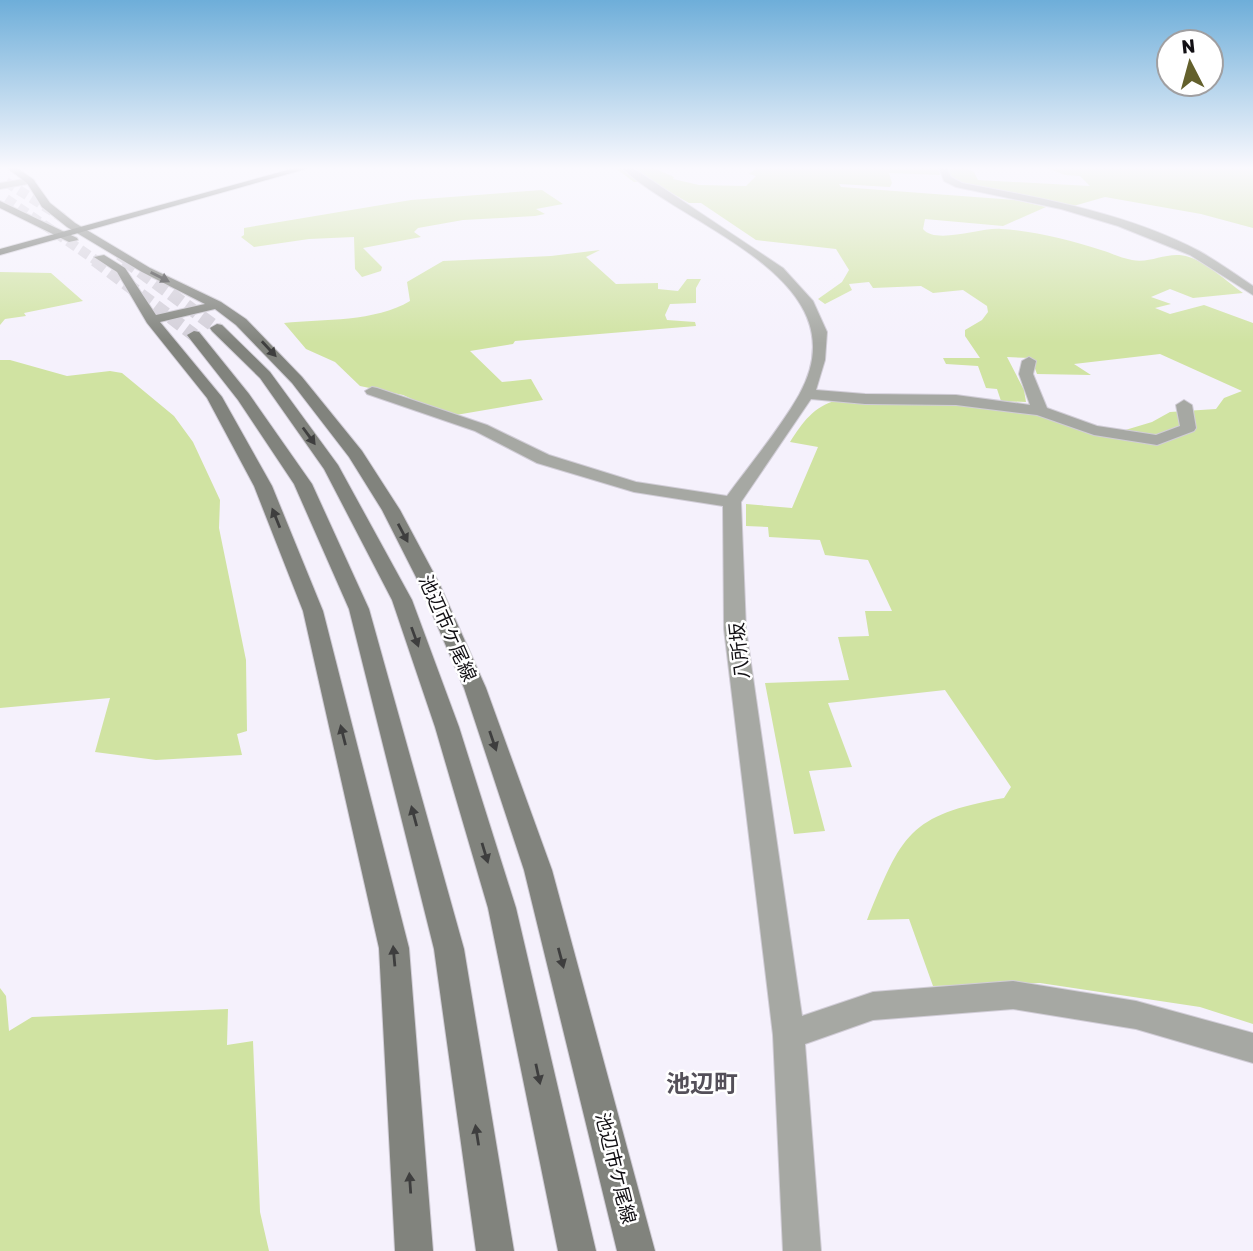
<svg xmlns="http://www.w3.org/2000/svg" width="1253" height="1251" font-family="Rubik,'Noto Sans JP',sans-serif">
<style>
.green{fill:#d0e3a2}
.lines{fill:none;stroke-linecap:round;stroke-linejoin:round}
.secondary-tunnel-far1{stroke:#d3cfd9;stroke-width:10;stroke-dasharray:10 5;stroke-linecap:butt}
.secondary-tunnel{stroke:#d3cfd9;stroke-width:13;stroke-dasharray:13 6;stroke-linecap:butt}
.street-casing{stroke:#d1cdd7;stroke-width:2}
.secondary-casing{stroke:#d1cdd7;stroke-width:2}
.primary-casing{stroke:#d1cdd7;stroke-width:2}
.street{fill:#a6a8a3;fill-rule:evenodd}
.secondary{fill:#81837d;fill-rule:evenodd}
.primary{fill:#666962;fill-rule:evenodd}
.oneway{fill:#3e3e3e}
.labels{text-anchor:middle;stroke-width:5;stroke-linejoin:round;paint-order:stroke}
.street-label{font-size:19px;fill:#121014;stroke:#fff}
.near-neighbourhood-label{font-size:24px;font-weight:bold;fill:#545059;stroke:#fff}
</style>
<rect width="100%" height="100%" fill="#f5f1fc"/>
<path class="green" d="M615,168H654L674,177L673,179L699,185L746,186L756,176L749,174L756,168H938L940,175L889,173L892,183L890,187L839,184L841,187L1015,200L1046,207L1003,226L925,219L923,229C936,245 981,227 1001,229C1030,230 1072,240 1101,250C1111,253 1121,258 1132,260C1152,264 1168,250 1189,257C1208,263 1227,282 1243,293L1193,298L1170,289L1151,297L1171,304L1155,308L1170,314L1204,305L1253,323V1024L1200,1007L1040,983L933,986L909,919L867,920C902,835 908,815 1004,798L1011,787L945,690L828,703L852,767L809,771L825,831L794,834L765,683L849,680L838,637L869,636L865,611H892L868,560L825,555L820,540L769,537L768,527L746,526V504L792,508L818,447L790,442C803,422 813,407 837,400L958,403L1033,413L1112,434L1152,422L1170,412L1216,409L1224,398L1242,391L1160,354L1074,364L1091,375L1037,374L1031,358L1007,357L1024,390L1026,402L1001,401L997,389L986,388L978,366L946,364L943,358H980L965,336V330L982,320L988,312L987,306L963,290L933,293L921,286L873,288L869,282L849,284L852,290L825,304L818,299L842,282L849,270L836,249L756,240L701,203H689L651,181L634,182Z
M965,168L974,172L978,180L1090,186L1080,176L1065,175L1047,168H1253V228L1201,214L1105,197L1070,207L959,183L952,178L948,169Z
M542,190L563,204L536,209L545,214L535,216L463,220L418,228L414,232L421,237L363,248L382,267L381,271L362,277L355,269L354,237L309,239L254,247L241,237L244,235V228L411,200Z
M600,250L586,257L616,284L658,283V289L678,291L687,279H701L696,288V303L670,304L665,315L667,320L695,322L696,326L515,341L513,344L470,351L502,382L531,379L543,400L450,416L403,395L360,386L335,362L306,349L284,323C324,319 375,322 410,301L407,282L443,261L551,256Z
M0,272L51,273L83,301L24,313L26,316L5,319L0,325Z
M0,360H10L67,376L110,371L122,373L174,416L193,442L220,500L219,528L246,660L247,731L237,734L242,755L156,760L95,752L110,698L0,708Z
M0,988L6,996L9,1031L32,1017L228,1009L227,1045L253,1041L260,1212L269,1251H0Z"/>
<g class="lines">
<path class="secondary-tunnel-far1" d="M6,182L63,218
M6,199L97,261
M119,255L128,261"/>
<path class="secondary-tunnel" d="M95,260L194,335
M125,260L217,328"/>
<g class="street-casing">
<path id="street" d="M622,168H633L783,268L813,301L827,332L825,360L816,390L865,394L956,395L1030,405L1019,374L1022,361L1029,357L1036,361L1033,374L1047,408L1097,426L1156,435L1180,426L1176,405L1184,400L1192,405L1196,428L1194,431L1157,445L1094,435L1037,415L956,405L865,404L811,399L741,502L746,629L802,1016L873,992L1013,981L1136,1001L1253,1033V1063L1136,1029L1013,1009L873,1020L805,1044L821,1251H783L773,1035L724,629L723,506L634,492L537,463L475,431L367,394L365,391L372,387L377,388L487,425L549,455L636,482L727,496C751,463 779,430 799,395C864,279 686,228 622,168Z
M939,168H947L951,177L962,183C1041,198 1127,213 1199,251C1217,261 1235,274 1253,286V295L1190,255L1118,226L1061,209L956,187L944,181Z
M30,178L35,181L33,183L0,189V183Z"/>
</g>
<g class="secondary-casing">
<path id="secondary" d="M7,168H17L33,179L50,203L75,223L150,268L221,302L246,319L302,377L362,451L400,510L439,583L486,688L552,870L655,1251H617L524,870L464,688L419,583L382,510L349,457L292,383L236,325L215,309L160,322L222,397L272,486L323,611L409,948L433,1251H395L379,948L303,611L254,486L207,398L147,323L117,272L94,257L104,255L125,268L156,315L205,304L142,272L67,227L42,207L27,183Z
M0,201L77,238L78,240L69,242L0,208Z
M217,324L222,325L270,372L338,465L412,600L459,727L516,908L596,1251H558L488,908L435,727L392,600L324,469L260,378L212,331L210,328Z
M194,331L199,332L249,394L312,484L369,609L464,949L514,1251H476L434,949L349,609L294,484L238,400L187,335Z"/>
</g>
<g class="primary-casing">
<path id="primary" d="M295,168H309L0,255V249Z"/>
</g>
<use href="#street" class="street"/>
<use href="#secondary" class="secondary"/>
<use href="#primary" class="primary"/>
</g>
<defs><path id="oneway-solid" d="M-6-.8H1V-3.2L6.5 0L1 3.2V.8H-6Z" transform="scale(1.75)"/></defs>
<g class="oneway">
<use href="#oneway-solid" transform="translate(160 277) rotate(27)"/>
<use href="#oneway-solid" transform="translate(269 349) rotate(47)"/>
<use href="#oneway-solid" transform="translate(309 436) rotate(54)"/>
<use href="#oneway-solid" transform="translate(276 518) rotate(-112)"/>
<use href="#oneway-solid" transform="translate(403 533) rotate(62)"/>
<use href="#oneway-solid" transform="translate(415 637) rotate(70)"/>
<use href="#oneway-solid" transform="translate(343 735) rotate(-104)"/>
<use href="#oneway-solid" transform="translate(493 741) rotate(71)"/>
<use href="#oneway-solid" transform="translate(414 816) rotate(-105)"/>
<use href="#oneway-solid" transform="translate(485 853) rotate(73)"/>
<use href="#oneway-solid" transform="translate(394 956) rotate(-95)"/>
<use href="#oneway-solid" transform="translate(561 958) rotate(75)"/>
<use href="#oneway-solid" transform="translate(538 1074) rotate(78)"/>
<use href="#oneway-solid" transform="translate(477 1135) rotate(-99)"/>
<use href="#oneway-solid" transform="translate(410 1183) rotate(-94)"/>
</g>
<linearGradient id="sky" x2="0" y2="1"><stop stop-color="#6eaed9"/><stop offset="0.49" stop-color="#faf9fe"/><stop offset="1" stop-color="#faf9fe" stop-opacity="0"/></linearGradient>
<rect width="1253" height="343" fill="url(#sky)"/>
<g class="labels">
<g class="street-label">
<text transform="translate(448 628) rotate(66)" y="7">池辺市ケ尾線</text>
<text transform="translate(739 651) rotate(-96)" y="7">八所坂</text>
<text transform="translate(616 1168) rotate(76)" y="7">池辺市ケ尾線</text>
</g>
<g class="near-neighbourhood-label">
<text x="702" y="1092">池辺町</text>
</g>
</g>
<g transform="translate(1190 63) rotate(354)"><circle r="33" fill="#ffffff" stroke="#a09fa1" stroke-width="2"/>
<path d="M0-5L12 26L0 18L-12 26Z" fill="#63602c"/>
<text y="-10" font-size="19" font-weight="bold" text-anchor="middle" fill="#121014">N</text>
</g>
</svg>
